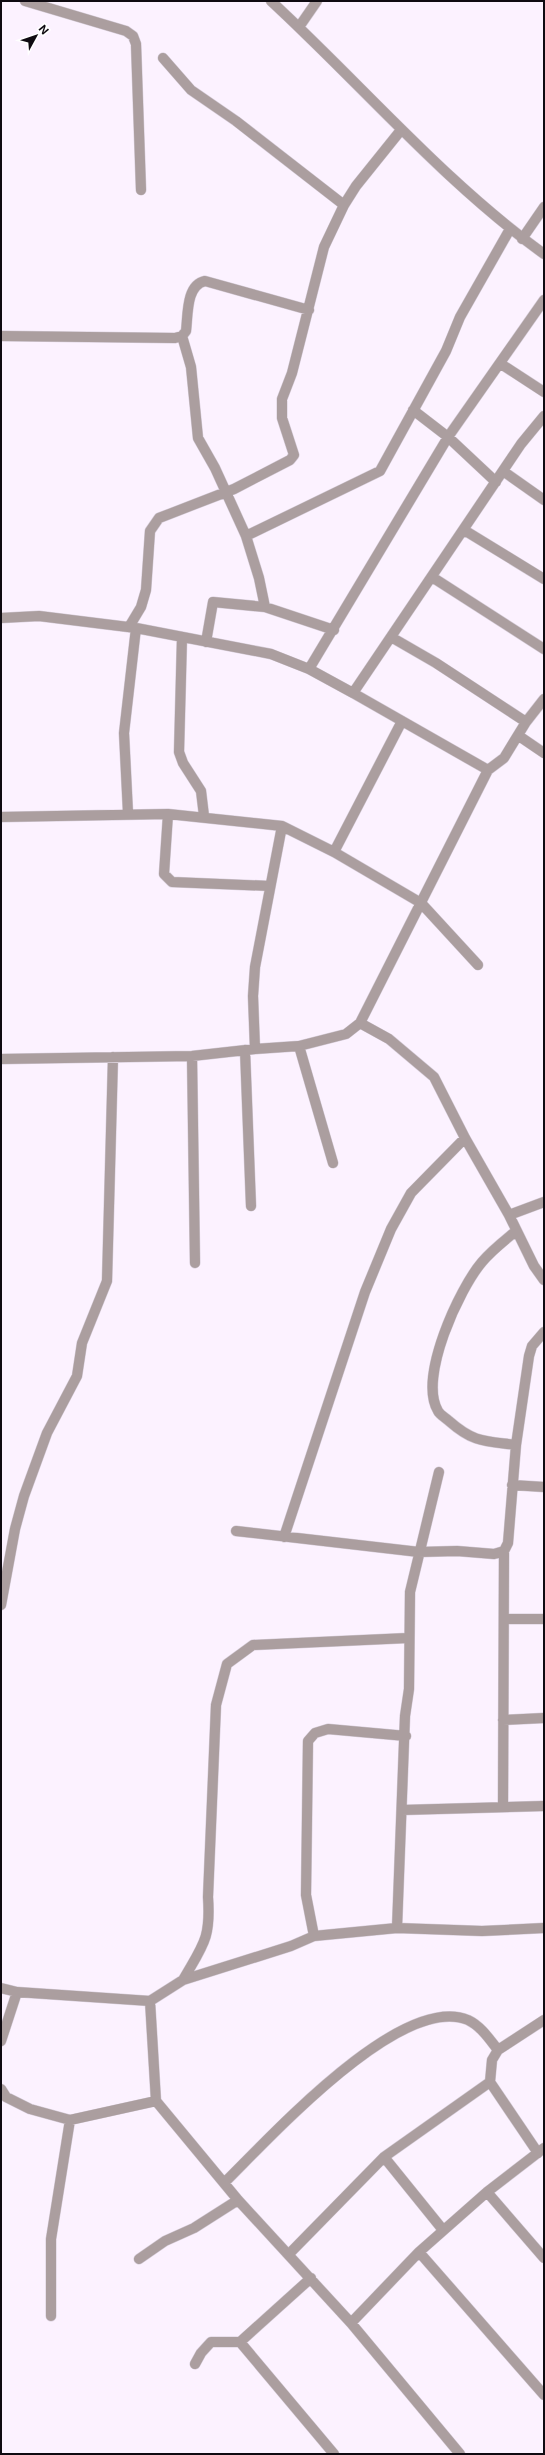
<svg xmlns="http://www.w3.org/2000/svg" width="545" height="2455" font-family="Inter,sans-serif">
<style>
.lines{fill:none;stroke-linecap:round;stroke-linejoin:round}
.minor-casing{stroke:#d6cdd9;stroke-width:11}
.minor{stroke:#ab9e9f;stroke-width:10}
</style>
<rect width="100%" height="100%" fill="#fcf2ff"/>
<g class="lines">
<g class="minor-casing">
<path id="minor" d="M25,1L126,31L133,36L136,44L141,190
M271,1C362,85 443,181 544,254
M299,27L317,1
M163,58L191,90L236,121L344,205
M522,239L544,207
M1,336L175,338L182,336L186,331C188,315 186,285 205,281L309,310
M182,336L191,367L198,438L215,468L246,536
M501,364L544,392
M413,410L448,437L496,482
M503,471L544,500
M464,530L544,579
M432,577L544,649
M265,607L259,578L246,536L380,471L446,351L460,317L510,229
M1,618L39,616L136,628L271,654L309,669L353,693
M129,627L141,607L146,590L150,531L159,518L234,489L290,460L294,455L282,418V399L292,373L324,247L344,205L356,186L401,130
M182,637L179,752L183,763L201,791L204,816
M391,637L436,663L526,722
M206,642L213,602L265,607L334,630
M309,669L448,437L544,300
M519,736L544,753
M488,770L504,758L526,722L544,699
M128,813L124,733L136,628
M168,814L164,874L172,882L270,886
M1,817L168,814L282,826L334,852L421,903L478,965
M334,852L402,721
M360,1023L389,1039L434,1077L465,1138L509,1215L534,1266L544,1280
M299,1046L333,1163
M255,1049L253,996L255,967L282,826
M245,1050L251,1206
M192,1056L195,1263
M1,1059L192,1056L255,1049L299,1046L346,1034L360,1023L488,770L353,693L521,444L544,416
M509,1215L544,1202
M516,1231C504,1241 492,1250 482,1262C459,1289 418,1378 438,1411C440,1415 446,1418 449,1421C474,1443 485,1441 516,1445
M512,1485L544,1487
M236,1531L419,1552L457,1551L494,1554L504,1551L508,1543L516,1445L529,1356L532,1346L544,1332
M284,1537L365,1292L391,1229L411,1193L465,1138
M1,1605L15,1529L24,1496L47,1433L77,1376L82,1343L107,1281L113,1057
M504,1619H544
M503,1720L544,1718
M503,1807L504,1551
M402,1810L544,1806
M397,1928L405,1716L409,1689L410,1592L439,1472
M314,1936L306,1895L308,1741L315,1733L328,1729L406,1736
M183,1980C203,1945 211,1939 208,1897L216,1705L227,1664L253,1645L408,1638
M1,1988L17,1992L1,2041
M17,1992L150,2001L183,1980L291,1946L314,1936L397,1928L482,1931L544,1928
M150,2001L156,2101L238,2200L351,2323L460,2454
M1,2089L6,2097L30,2109L70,2120L156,2101
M538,2153L490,2082L492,2060L498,2050L544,2020
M384,2157L443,2230
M224,2183C269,2139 401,1992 468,2020C481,2026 490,2040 498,2050
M487,2192L544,2258
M419,2252L544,2395
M289,2254L384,2157L490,2082
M139,2259L165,2241L194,2228L238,2200
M51,2316V2239L70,2120
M351,2323L419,2252L487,2192L544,2148
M240,2342L311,2278
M195,2364L201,2353L211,2342H240L334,2454"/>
</g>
<use href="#minor" class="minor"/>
</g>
<rect width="545" height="2455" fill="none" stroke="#0f0a11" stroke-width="4"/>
<g transform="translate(36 36) rotate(50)" stroke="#ffffff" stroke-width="3" paint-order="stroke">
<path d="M0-3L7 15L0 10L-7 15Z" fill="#0f0a11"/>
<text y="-6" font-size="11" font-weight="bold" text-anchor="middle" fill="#0f0a11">N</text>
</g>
</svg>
